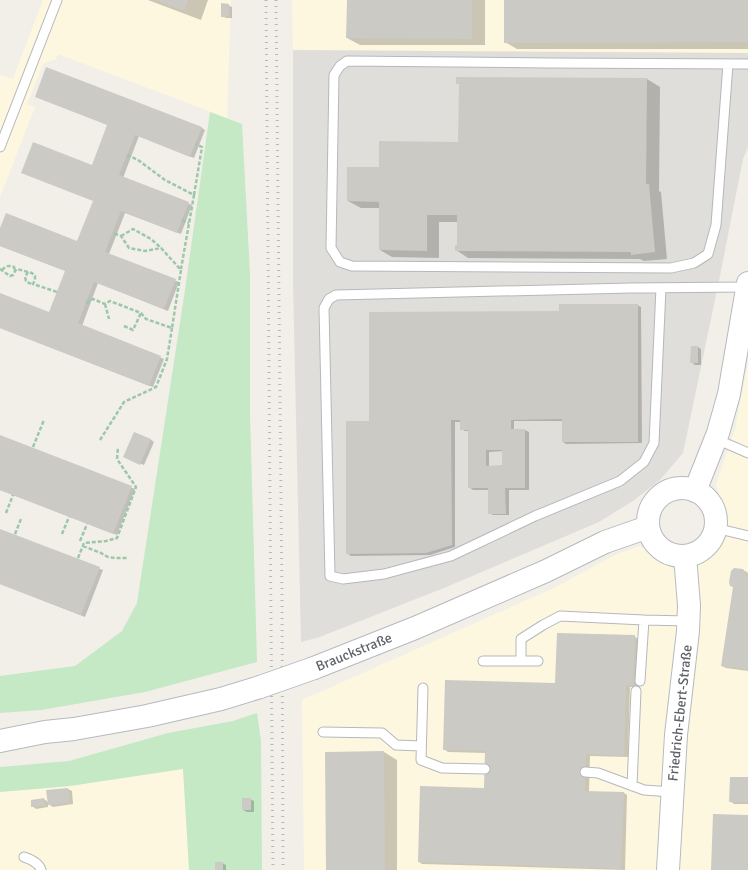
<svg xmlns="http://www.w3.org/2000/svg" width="748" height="870" font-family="Signika,sans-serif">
<rect width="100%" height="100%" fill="#f1efe8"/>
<path fill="#fef7e0" d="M 43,0 L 231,0 L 227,118 L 58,54 L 56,59 L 43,64 L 27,104 L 35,107 L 0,197 L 0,75 L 13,79 Z
M 292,0 L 748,0 L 748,53 L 293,50 Z
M 748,362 L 748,870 L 304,870 L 302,700 L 556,587 L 613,556 L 639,546 L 658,554 L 670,564 L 704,561 L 714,550 L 724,532 L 722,507 L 716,484 L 735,429 Z
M 183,768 L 190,870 L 0,870 L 0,792 L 70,786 Z"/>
<path fill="#e0deda" d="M 293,50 L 748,53 L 748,147 L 743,159 L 721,271 L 683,453 L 660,480 L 633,501 L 599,522 L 444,588 L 317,638 L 301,642 L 293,284 Z"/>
<path fill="#c5e8c5" d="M 210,112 L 242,124 L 250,274 L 250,414 L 257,662 L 145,692 L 41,710 L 0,713 L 0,676 L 75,666 L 122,631 L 137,603 L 185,290 Z
M 257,713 L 261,741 L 262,870 L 189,870 L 183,769 L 70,786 L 0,792 L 0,767 L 69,761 L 168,733 L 233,721 Z"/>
<path fill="#0003" fill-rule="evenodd" d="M 148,0 L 208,0 L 201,20 Z
M 348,0 L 485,0 L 485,45 L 360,45 L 347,38 Z
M 505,0 L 748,0 L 748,49 L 517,49 L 505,42 Z
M 228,5 L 232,7 L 232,18 L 226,18 L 222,16 Z
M 457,78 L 647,79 L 660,87 L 659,191 L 661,192 L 667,259 L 644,261 L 640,259 L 468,258 L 456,250 L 458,246 L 458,222 L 439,222 L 439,258 L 392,257 L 380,250 L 380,208 L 361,208 L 348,201 L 380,168 L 459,143 L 460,85 L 457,83 Z
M 108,125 L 202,128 L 205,130 L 194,158 L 139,136 L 123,178 L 192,205 L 181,234 L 125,213 L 109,254 L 179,282 L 168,311 L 98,283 L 82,326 L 164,359 L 153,387 L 0,328 L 0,294 L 50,313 L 66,271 L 0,246 L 0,230 L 78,243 L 94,201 L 92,166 Z
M 637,305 L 641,307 L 642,443 L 566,444 L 563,442 L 563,421 L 514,421 L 514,430 L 525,430 L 529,432 L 529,490 L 509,490 L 509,515 L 493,515 L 489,513 L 489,490 L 473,490 L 469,487 L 469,431 L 465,431 L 461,429 L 461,422 L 455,422 L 455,547 L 430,555 L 351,556 L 347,553 L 370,422 L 560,312 ZM 503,451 L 503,466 L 489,466 L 489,452 Z
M 698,347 L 701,349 L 701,365 L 695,365 L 691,362 Z
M 0,436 L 135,489 L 117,535 L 0,490 Z
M 150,439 L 154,442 L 144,465 L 127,458 Z
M 0,530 L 103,570 L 85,617 L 0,584 Z
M 743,570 L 747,572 L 748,574 L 748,671 L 726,668 L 722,666 Z
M 634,636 L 638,639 L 637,687 L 630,687 L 628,757 L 590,756 L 589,792 L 624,793 L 627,795 L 625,870 L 422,864 L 419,862 L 485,789 L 486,753 L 448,752 L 444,749 L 556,684 Z
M 384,752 L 397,760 L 397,870 L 327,870 L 326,753 Z
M 748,778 L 748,804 L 734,804 L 730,801 Z
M 68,789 L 72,791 L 73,804 L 53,807 L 48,804 L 48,807 L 36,809 L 32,806 L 44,799 L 48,802 Z
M 250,799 L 254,801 L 254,812 L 247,812 L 243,810 Z
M 222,863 L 226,865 L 226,870 L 216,870 Z"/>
<path fill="#cccac5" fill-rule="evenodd" d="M 155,0 L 188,0 L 184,11 Z
M 347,0 L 472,0 L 472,39 L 346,38 Z
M 504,0 L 748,0 L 748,42 L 504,43 Z
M 221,3 L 229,4 L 228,17 L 221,17 Z
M 46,67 L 202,127 L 190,157 L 135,135 L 119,175 L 189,202 L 177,233 L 121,211 L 105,252 L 176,279 L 164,309 L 94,282 L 78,323 L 161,356 L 149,386 L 0,328 L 0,293 L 49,312 L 65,271 L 0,246 L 0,228 L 6,213 L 77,241 L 93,201 L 21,173 L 33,142 L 92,165 L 107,125 L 35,97 Z
M 456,77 L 647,78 L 646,184 L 649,184 L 655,252 L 631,255 L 631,252 L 455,251 L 455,245 L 457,245 L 457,215 L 427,215 L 427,251 L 379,250 L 379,202 L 347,201 L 347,167 L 379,167 L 379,141 L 458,142 L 459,84 L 456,84 Z
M 559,304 L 638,304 L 638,442 L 562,442 L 562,419 L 511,420 L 511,429 L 525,429 L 525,488 L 505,488 L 506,514 L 488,514 L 488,488 L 468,488 L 468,430 L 460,430 L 460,420 L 451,420 L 452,545 L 426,553 L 346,554 L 346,421 L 369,421 L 369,312 L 559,311 ZM 486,450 L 502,450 L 502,465 L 486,466 Z
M 691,346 L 698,346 L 698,363 L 690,363 Z
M 134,432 L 151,439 L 140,465 L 123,457 Z
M 0,435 L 132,486 L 113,534 L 0,490 Z
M 0,529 L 100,567 L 81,615 L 0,584 Z
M 734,568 L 743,569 L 746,574 L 746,576 L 748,576 L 748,670 L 721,666 L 733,587 L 730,586 L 729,582 L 731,571 Z
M 557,633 L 635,635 L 633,686 L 626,685 L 624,756 L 586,754 L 585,791 L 624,792 L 621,869 L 418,862 L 420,786 L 484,788 L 485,751 L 443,750 L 445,680 L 555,683 Z
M 384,751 L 385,870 L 326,870 L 325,752 Z
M 730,777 L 748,777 L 748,802 L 729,802 Z
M 68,788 L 70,803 L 48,805 L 46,790 Z
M 44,798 L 45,806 L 31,807 L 31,800 Z
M 242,798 L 251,798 L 251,810 L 242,810 Z
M 713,814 L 748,815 L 748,870 L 711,870 Z
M 215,862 L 223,862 L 223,870 L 215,870 Z"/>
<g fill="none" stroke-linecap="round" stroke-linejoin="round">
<defs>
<path id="lane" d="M 728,64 L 716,225 L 708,254 L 694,263 L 671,268 L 352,266 L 340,262 L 331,248 L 334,75 L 340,66 L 347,61 C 481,63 614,63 748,64
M 0,147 L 57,0
M 661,288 L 654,443 L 644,462 L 620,481 L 535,516 L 451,556 L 384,574 L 343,579 L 330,576 L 324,308 L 329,299 L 336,295 L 631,288 L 747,287
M 716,439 L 748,453
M 715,528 L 748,536
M 483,661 L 521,661 L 521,639 L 543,625 L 560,616 L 644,620
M 521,661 L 538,661
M 640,681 L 644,620 L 688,621
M 423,688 L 421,760 L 442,768 L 485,769
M 323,732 L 382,733 L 396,745 L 421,746
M 585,772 L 598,773 L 644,790 L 672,792
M 632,786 L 636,691
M 24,857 C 30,859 39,863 41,870"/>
<path id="secondary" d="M648 522a34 34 0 1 1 68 0a34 34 0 1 1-68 0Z
M 695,491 L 718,433 L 729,394 L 748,283
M 314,668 L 415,628 L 546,571 L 605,542 L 648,527
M 0,741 L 45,732 L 74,729 L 147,716 L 221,699 L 260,687
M 668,870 L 676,735 L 688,631 L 689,605 L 685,556"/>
</defs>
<use href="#lane" stroke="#b5b8bc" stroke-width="11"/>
<use href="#secondary" stroke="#b6babf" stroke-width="24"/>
<path stroke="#9cc7a9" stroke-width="2.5" stroke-dasharray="4 2" stroke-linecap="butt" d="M 127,155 L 138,160 L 165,180 L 194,195 L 181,269
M 194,195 L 202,147 L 196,144
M 182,220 L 189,223
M 121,236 L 133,229 L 151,239 L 160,247
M 0,269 L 10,276 L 13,275 L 15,271 L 17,269 L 32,273 L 35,276 L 35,280 L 33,284 L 57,292
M 2,270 C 6,266 8,265 14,267 L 15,271
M 28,272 L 25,277 L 26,281 L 29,283 L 33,284
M 86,303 L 93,299 L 105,304 L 110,301 L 141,313 L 146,319 L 172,328 L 181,270 L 161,248 L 145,251 L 129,248 L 121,236 L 113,233
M 105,304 L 109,319
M 124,326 L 133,330 L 141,313
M 100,440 L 124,402 L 156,387 L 167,359 L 172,328
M 33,447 L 44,420
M 6,513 L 13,495
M 15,534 L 21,519
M 62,534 L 69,517
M 80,541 L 87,524
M 83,546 L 101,553 L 108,557 L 115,558 L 127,558
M 78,558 L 84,543 L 106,541 L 117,538 L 136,487 L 117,459 L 118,447"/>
<use href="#lane" stroke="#fff" stroke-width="9"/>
<use href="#secondary" stroke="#fff" stroke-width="22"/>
<path stroke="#b6b7b8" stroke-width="3" stroke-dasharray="1 5" stroke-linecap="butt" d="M 266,0 L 273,870
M 276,0 L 282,598 L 283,870"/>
<defs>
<path id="secondary-bridge" d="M 260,687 L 314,668"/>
</defs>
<use href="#secondary-bridge" stroke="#b6babf" stroke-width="24" stroke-linecap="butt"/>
<use href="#secondary-bridge" stroke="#fff" stroke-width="22"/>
</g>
<g text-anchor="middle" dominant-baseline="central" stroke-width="3" stroke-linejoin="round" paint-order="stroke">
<g font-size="14" fill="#5f6368" stroke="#fff">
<text transform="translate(354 652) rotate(-22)">Brauckstraße</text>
<text transform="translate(680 713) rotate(-84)">Friedrich-Ebert-Straße</text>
</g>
</g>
</svg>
